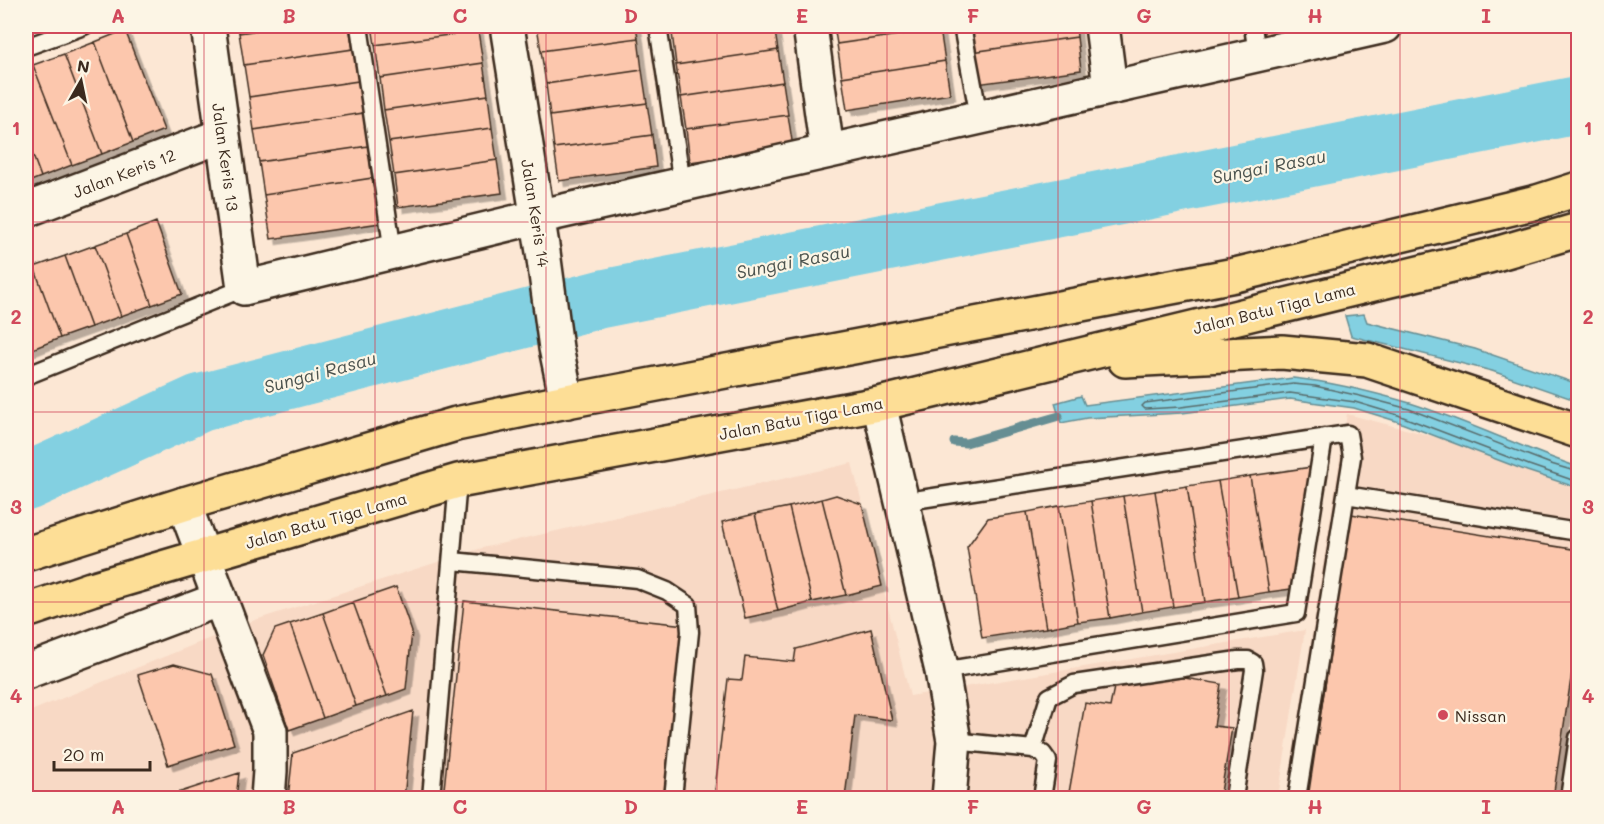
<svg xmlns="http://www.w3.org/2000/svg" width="1604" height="824" font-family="Mali,sans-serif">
<defs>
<filter id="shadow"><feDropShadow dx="5.5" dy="5.5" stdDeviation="0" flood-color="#0004"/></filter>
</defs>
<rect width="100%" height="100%" fill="#fce7d4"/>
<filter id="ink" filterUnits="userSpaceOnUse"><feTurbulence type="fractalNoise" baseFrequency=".0167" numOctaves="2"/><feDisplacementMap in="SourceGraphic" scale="12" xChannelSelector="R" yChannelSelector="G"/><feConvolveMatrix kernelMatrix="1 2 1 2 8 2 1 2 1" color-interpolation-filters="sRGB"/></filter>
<g filter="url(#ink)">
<path fill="#f8d9c5" d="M 1347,414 L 1578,474 L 1578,798 L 1286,798 Z
M 852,463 L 910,696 L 1305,630 L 1278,798 L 26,798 L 26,713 L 252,621 L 482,548 Z"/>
<path fill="#83d0e1" stroke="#668e93" stroke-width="1.5" d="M 1364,314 L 1367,322 L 1475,349 L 1578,384 L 1578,401 L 1492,371 L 1351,336 L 1345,316 Z
M 1293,378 C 1333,382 1372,392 1410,403 C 1467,421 1522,448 1578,467 L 1578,488 L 1527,471 L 1396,421 L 1354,408 L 1290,399 L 1182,413 L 1087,418 L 1061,423 L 1055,403 L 1081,396 L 1085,405 Z"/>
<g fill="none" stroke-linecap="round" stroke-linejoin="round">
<path stroke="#586c6c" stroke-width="1.5" d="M 1578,472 L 1551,464 L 1409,409 L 1360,396 L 1315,386 L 1293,384 L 1145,403 L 1142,406 L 1145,409 L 1181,407 L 1290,393 L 1355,402 L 1398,415 L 1529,465 L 1578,482"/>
<path stroke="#668e93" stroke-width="9" d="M 954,442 L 966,443 L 1059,416"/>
<path stroke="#83d0e1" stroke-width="58" d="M 26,482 L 200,403 L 601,299 L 1578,105"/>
</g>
<path fill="#fcc7ad" stroke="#3b2a1e" stroke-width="1.5" filter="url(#shadow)" d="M 238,26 L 288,26 L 239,33 Z
M 288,26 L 349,26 L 353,49 L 244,65 L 239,33 Z
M 372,26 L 477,26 L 478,31 L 375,45 Z
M 537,26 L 636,26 L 638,38 L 541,51 Z
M 670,26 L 721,26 L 672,33 Z
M 721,26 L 774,26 L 778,50 L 676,65 L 672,33 Z
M 834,26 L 940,26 L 940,29 L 837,44 Z
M 969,26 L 1076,26 L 1077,37 L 972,52 Z
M 1263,26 L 1374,26 L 1265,42 Z
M 940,29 L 945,61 L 842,77 L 837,44 Z
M 125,30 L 164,130 L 133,142 L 95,42 Z
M 478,31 L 483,63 L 380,78 L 375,45 Z
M 1077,37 L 1081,70 L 977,84 L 972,52 Z
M 638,38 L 642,70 L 546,84 L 541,51 Z
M 95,42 L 133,142 L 102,154 L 64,54 Z
M 353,49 L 358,81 L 249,97 L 244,65 Z
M 778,50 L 783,82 L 681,97 L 676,65 Z
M 64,54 L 102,154 L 72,165 L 33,65 Z
M 945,61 L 950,94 L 847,110 L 842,77 Z
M 483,63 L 488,95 L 384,110 L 380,78 Z
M 33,65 L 72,165 L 41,177 L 26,137 L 26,68 Z
M 642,70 L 647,103 L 550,116 L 546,84 Z
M 358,81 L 363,113 L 254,130 L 249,97 Z
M 783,82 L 788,115 L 686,129 L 681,97 Z
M 488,95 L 492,128 L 389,142 L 384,110 Z
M 647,103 L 652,135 L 554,148 L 550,116 Z
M 363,113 L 368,146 L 259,162 L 254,130 Z
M 788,115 L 793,147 L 690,162 L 686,129 Z
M 492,128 L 497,160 L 394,175 L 389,142 Z
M 652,135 L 656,167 L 559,181 L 554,148 Z
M 26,137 L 41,177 L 26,183 Z
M 368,146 L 372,178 L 264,195 L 259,162 Z
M 497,160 L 502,193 L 398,207 L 394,175 Z
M 372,178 L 380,223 L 271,239 L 264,195 Z
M 156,222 L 182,294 L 152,305 L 126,234 Z
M 126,234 L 152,305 L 121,316 L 95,245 Z
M 95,245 L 121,316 L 91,327 L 65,256 Z
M 65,256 L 91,327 L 60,338 L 34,267 Z
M 34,267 L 60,338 L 30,350 L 26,337 L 26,270 Z
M 1312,467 L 1291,589 L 1269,592 L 1250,476 Z
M 1250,476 L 1269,592 L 1238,597 L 1218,481 Z
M 1218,481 L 1238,597 L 1205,602 L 1187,486 Z
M 1187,486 L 1205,602 L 1173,607 L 1155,491 Z
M 1155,491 L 1173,607 L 1142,612 L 1123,496 Z
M 836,495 L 862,504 L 882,586 L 846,595 L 822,499 Z
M 1123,496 L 1142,612 L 1110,618 L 1091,501 Z
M 822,499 L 846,595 L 812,602 L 789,507 Z
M 1091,501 L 1110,618 L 1078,622 L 1059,506 Z
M 1059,506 L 1078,622 L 1046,628 L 1027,512 Z
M 789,507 L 812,602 L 778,611 L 755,514 Z
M 1027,512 L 1046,628 L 982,638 L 967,547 L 988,518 Z
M 755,514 L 778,611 L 745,618 L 722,522 Z
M 1351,514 L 1578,550 L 1578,632 L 1553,798 L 1308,798 Z
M 396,587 L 412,632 L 406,689 L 387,696 L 353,602 Z
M 464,601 L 685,625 L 666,798 L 443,798 Z
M 353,602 L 387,696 L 356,706 L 323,613 Z
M 323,613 L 356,706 L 323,718 L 290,624 Z
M 290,624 L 323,718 L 289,730 L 263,655 L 275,629 Z
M 871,629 L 892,720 L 855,715 L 845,798 L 714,798 L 728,679 L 742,680 L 745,657 L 794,662 L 796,649 Z
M 174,664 L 212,674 L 234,744 L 168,765 L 138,675 Z
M 1118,667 L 1221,684 L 1214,726 L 1232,728 L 1220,798 L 1068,798 L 1085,703 L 1110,707 Z
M 413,711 L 404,798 L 288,798 L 293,753 Z
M 239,773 L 236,798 L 162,798 Z"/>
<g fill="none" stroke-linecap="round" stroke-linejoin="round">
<defs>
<path id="service" d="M 359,26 L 393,252
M 658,26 L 682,184
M 962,26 L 979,117
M 1253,26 L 1257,55
M 26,47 L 84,26
M 26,376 L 244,288
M 1346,495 L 1578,532
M 901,502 L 1348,434 L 1352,457 L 1297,798
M 452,561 L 637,579 L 667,591 L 688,605 L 690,632 L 673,798
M 942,671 L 1296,613 L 1324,437
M 954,741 L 1033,749 L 1043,754 L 1048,761 L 1042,798
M 1033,749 L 1049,697 L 1074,684 L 1238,660 L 1248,660 L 1253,663 L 1254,670 L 1234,798
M 431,798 L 458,481
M 1569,798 L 1578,738"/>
<path id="minor" d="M 208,26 L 244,288 L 537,217 L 1385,26
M 507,26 L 543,252 L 556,348 L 567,401
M 810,26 L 827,151
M 1102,26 L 1110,87
M 26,210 L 223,135
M 879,404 L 942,671 L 954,741 L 949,798
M 184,504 L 270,731 L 270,771 L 268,798
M 26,672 L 220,599"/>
<path id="primary" d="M 1125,360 L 1282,352 L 1367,360 L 1578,431
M 26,554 L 184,504 L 456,424 L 567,401 L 1235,275 L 1537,202 L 1578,189
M 26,611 L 91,589 L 458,481 L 879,404 L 1489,256 L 1578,230"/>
</defs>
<use href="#service" stroke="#3b2a1e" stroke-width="21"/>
<use href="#minor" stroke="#3b2a1e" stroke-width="38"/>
<use href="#primary" stroke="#3b2a1e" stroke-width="38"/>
<use href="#service" stroke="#fcf5e5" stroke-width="16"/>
<use href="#minor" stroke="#fcf5e5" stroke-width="33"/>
<use href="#primary" stroke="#fdde96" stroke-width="33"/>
</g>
</g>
<path fill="none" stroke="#d1495b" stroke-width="1.5" stroke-opacity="0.55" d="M 204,26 L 204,798M 375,26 L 375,798M 546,26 L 546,798M 717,26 L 717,798M 887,26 L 887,798M 1058,26 L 1058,798M 1229,26 L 1229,798M 1400,26 L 1400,798M 26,222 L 1578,222M 26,412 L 1578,412M 26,602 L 1578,602"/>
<circle fill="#d1495b" stroke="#fcf5e5" stroke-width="2" cx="1443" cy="715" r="6"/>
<g text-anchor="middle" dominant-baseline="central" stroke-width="4.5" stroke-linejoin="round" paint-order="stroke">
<g font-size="16" fill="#3b2a1e" stroke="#fcf5e5">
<text transform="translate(226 157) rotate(82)">Jalan Keris 13</text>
<text transform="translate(124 173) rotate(-21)">Jalan Keris 12</text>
<text transform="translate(536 213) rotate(81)">Jalan Keris 14</text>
<text transform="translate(1274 308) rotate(-14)">Jalan Batu Tiga Lama</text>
<text transform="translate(801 418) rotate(-11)">Jalan Batu Tiga Lama</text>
<text transform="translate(326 520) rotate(-16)">Jalan Batu Tiga Lama</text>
</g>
<g font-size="16" fill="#3b2a1e" stroke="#fcf5e5" text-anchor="start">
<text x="1455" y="715">Nissan</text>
</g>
<g font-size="18" font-style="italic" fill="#4d544f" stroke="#fcf5e5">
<text transform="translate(1269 166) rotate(-11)">Sungai Rasau</text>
<text transform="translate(793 261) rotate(-11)">Sungai Rasau</text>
<text transform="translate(320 372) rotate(-15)">Sungai Rasau</text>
</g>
</g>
<rect width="1604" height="824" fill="none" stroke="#fcf5e5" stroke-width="66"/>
<g transform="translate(81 81) rotate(9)" stroke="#fcf5e5" stroke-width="4.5" paint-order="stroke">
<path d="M0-4.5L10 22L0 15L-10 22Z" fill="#3b2a1e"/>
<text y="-9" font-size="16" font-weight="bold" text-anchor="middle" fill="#3b2a1e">N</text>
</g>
<path d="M54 761v9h96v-9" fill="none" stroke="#3b2a1e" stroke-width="3"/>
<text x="63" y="761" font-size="18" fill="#3b2a1e" stroke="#fcf5e5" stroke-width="4.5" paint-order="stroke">20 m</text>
<rect x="33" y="33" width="1538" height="758" fill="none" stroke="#d1495b" stroke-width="2"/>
<g font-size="20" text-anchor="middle" font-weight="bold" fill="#d1495b">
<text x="118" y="23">A</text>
<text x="289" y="23">B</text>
<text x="460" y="23">C</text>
<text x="631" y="23">D</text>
<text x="802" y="23">E</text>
<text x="973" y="23">F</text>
<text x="1144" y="23">G</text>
<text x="1315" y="23">H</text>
<text x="1486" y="23">I</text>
<text x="16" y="135">1</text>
<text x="1588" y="135">1</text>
<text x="16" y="324">2</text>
<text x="1588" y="324">2</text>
<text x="16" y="514">3</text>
<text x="1588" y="514">3</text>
<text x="16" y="703">4</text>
<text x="1588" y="703">4</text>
<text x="118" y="814">A</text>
<text x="289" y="814">B</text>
<text x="460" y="814">C</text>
<text x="631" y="814">D</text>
<text x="802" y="814">E</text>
<text x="973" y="814">F</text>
<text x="1144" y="814">G</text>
<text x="1315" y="814">H</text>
<text x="1486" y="814">I</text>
</g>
</svg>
